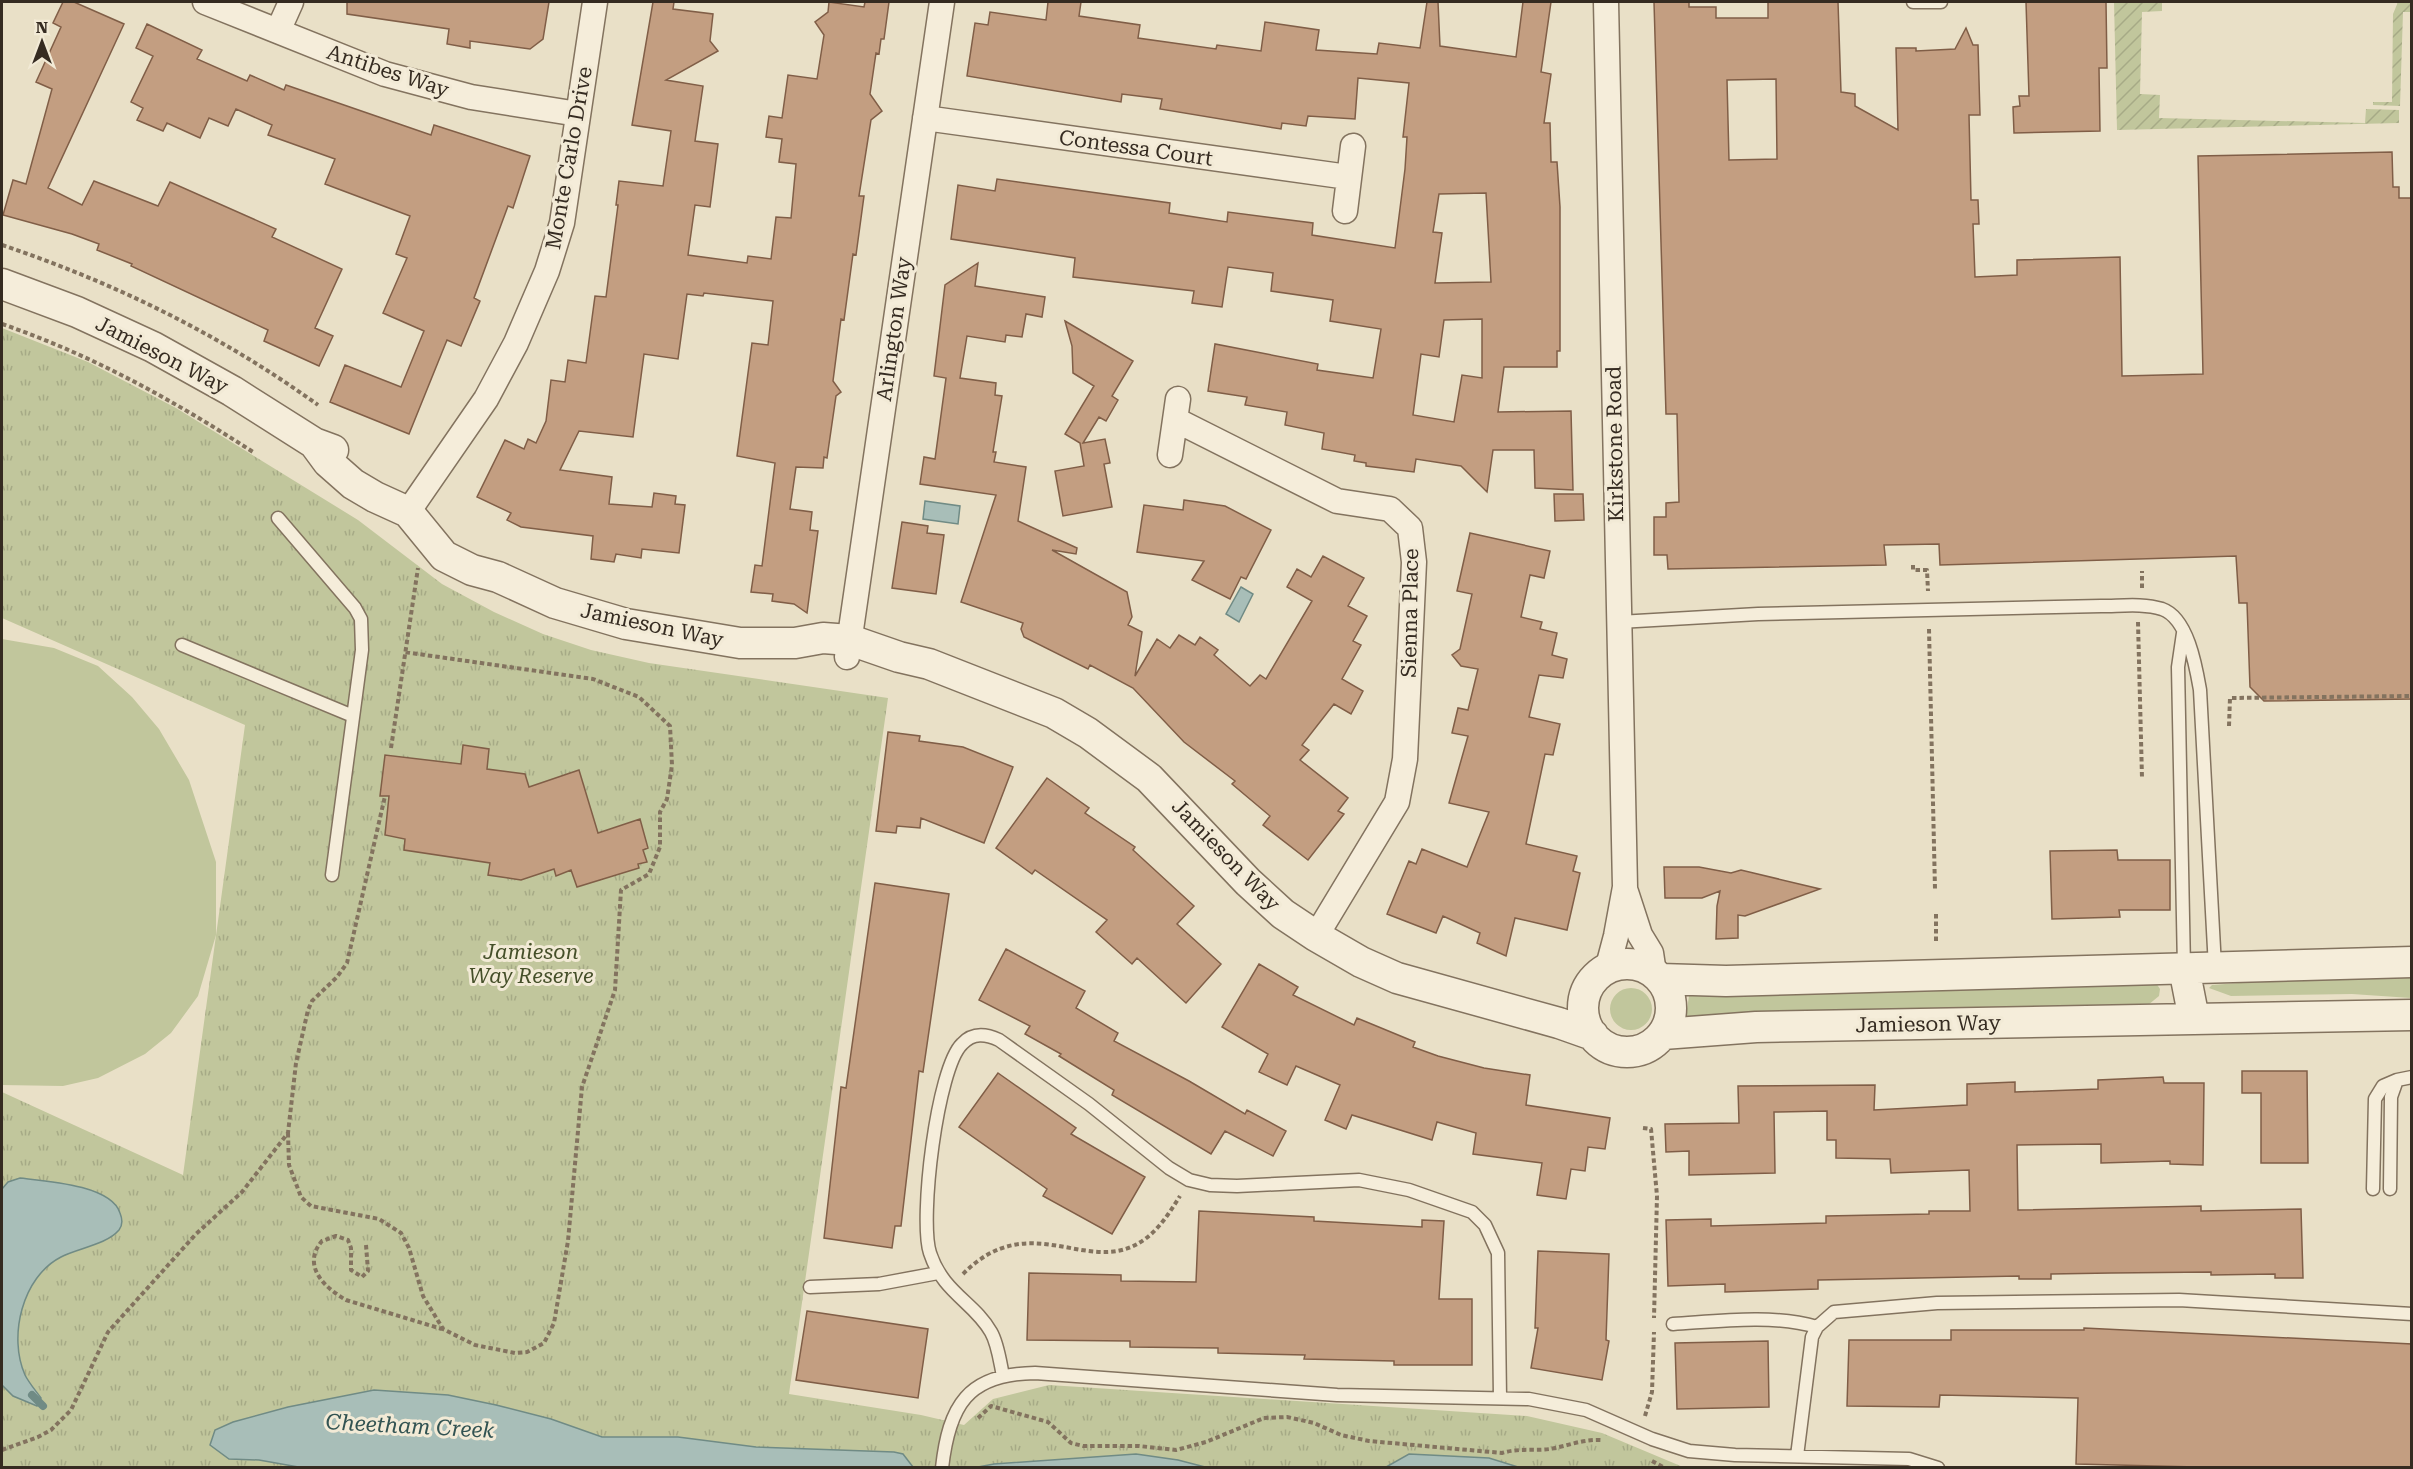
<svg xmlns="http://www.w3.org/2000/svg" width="2413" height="1469" font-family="'Roboto Serif',serif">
<defs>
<pattern id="park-tufts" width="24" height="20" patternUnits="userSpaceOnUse" patternTransform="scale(1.5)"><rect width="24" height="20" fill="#c1c69c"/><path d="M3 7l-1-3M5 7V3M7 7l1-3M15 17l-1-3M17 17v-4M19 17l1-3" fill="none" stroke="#a6aa86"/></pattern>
<pattern id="garden-furrows" width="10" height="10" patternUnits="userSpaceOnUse" patternTransform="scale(1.5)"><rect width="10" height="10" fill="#c1c69c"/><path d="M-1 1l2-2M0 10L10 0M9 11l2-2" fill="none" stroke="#a6aa86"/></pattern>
</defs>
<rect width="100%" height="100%" fill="#e9e0c7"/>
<path fill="#c1c69c" d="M 2,639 L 54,648 L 98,666 L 132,697 L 159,729 L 189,780 L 216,862 L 216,935 L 198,996 L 171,1033 L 145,1054 L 98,1078 L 63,1086 L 2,1085 Z
M 2411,977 L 2411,998 L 2352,994 L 2231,996 L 2209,988 L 2212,985 L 2279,980 Z
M 2156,983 L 2160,989 L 2159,996 L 2148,1005 L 1686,1019 L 1686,1016 L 1689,996 L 1691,994 Z
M1610 1009a21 21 0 1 1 42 0a21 21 0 1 1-42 0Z"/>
<path fill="url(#park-tufts)" d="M 2,328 L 88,362 L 176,408 L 358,520 L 442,584 L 494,612 L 543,634 L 591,650 L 649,663 L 888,698 L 789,1394 L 921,1415 L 964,1425 L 993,1399 L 1049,1385 L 1527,1416 L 1602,1433 L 1683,1467 L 2,1467 L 2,1092 L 183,1175 L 245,725 L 2,618 Z"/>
<path fill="url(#garden-furrows)" d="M 2114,2 L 2162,2 L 2162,11 L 2142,12 L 2140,94 L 2160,95 L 2159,118 L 2365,123 L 2366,109 L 2399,110 L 2399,123 L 2117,130 Z
M 2398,2 L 2411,2 L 2411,12 L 2403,12 L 2400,106 L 2373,105 L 2373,102 L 2392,102 L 2393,14 Z"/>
<path fill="#a8beb8" stroke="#708b85" stroke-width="1.5" d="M 925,501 L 960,506 L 958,524 L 923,519 Z
M 1241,587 L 1253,594 L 1239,622 L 1226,614 Z
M 20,1178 C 46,1181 111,1185 120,1213 C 122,1218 123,1225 119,1230 C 106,1245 78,1248 61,1257 C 22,1277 8,1337 25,1375 C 29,1383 36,1391 41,1398 L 37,1406 L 13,1396 L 2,1385 L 2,1189 L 8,1182 Z
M 374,1390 L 448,1395 L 496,1405 L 551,1419 L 602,1437 L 678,1437 L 756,1447 L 894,1452 L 903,1454 L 913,1467 L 304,1468 L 259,1460 L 229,1459 L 210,1445 L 215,1430 L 233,1422 L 288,1407 Z
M 1136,1454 L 1178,1460 L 1205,1467 L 978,1467 L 994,1464 Z
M 1409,1454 L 1489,1458 L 1518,1467 L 1386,1467 Z"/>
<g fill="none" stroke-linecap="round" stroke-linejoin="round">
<path stroke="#708b85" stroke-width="8" d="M 32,1395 L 43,1406"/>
</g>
<path fill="#c39e81" stroke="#805e47" stroke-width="1.5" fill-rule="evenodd" d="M 63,2 L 74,2 L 124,24 L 48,188 L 82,205 L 94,181 L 158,206 L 170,182 L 276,229 L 272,237 L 342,269 L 315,328 L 333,336 L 319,366 L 264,341 L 268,330 L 131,266 L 132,264 L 97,250 L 99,244 L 72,234 L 3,215 L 13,180 L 26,184 L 52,89 L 36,82 L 61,27 L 53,23 Z
M 347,2 L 549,2 L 543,39 L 530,49 L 470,41 L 470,48 L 447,44 L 449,29 L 347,14 Z
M 653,2 L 674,2 L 673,9 L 713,14 L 710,41 L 718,51 L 666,80 L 703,86 L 695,141 L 718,144 L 710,207 L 695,205 L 688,255 L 747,263 L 748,256 L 771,259 L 776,217 L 791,218 L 796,164 L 779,162 L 782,139 L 766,137 L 769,116 L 782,118 L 788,75 L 817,79 L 824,35 L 815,22 L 828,12 L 829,2 L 864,7 L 865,2 L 889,2 L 884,39 L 881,39 L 879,54 L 876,53 L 870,94 L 882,111 L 871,120 L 859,196 L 864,196 L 856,255 L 853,254 L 844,320 L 841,319 L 833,381 L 841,392 L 836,396 L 827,458 L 824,457 L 823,468 L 796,467 L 790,509 L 812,512 L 810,530 L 818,531 L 807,613 L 794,604 L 772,601 L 773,594 L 751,592 L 755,565 L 762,566 L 775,463 L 737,456 L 752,343 L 768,345 L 773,301 L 704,293 L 703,296 L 687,294 L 678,359 L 644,354 L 633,437 L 579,431 L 560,470 L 612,477 L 609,504 L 652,507 L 654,493 L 676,496 L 675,504 L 685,505 L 679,553 L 642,549 L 641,558 L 616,554 L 614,562 L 591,559 L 593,536 L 521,527 L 507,520 L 511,513 L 477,497 L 505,440 L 524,449 L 528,439 L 536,443 L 546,421 L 551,380 L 565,382 L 568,360 L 586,363 L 595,296 L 606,297 L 618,205 L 616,205 L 619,181 L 663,186 L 671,131 L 632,125 Z
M 1048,2 L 1081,2 L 1079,16 L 1140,25 L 1138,38 L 1216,49 L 1217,45 L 1261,51 L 1265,22 L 1319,30 L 1316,50 L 1377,54 L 1379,43 L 1420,48 L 1427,2 L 1438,2 L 1440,46 L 1516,57 L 1523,2 L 1551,2 L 1541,72 L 1551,74 L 1544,123 L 1550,123 L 1551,162 L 1557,162 L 1560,207 L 1560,351 L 1557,351 L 1557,367 L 1504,367 L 1498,412 L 1571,411 L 1573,490 L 1535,488 L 1534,450 L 1493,450 L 1487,492 L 1461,466 L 1416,459 L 1414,472 L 1366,466 L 1366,463 L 1354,461 L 1355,455 L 1322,449 L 1324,433 L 1285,425 L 1287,412 L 1245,405 L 1247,397 L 1208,391 L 1215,344 L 1318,364 L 1317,370 L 1373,378 L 1381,329 L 1330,321 L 1333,300 L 1271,291 L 1273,273 L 1228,267 L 1222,307 L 1192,303 L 1194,291 L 1073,277 L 1075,258 L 951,239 L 958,185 L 995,191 L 997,179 L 1170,203 L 1169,213 L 1227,222 L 1228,212 L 1313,223 L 1312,235 L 1395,248 L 1405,169 L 1407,137 L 1403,137 L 1409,83 L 1358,78 L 1355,119 L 1308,116 L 1306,126 L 1282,123 L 1281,129 L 1160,109 L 1162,99 L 1122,94 L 1121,102 L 967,76 L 975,23 L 988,25 L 990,12 L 1046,20 ZM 1486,193 L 1491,282 L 1435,283 L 1442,233 L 1433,232 L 1439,194 ZM 1482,319 L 1482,378 L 1462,375 L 1454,422 L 1413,415 L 1421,354 L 1439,357 L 1444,320 Z
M 1654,2 L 1689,2 L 1689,7 L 1716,7 L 1716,18 L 1768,18 L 1768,2 L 1838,2 L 1841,92 L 1855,94 L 1855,106 L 1898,130 L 1896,48 L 1916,48 L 1916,51 L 1955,49 L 1966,28 L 1973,45 L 1978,45 L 1980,115 L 1969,115 L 1971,200 L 1978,200 L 1979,224 L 1973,224 L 1975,277 L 2017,275 L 2017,260 L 2120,257 L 2122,376 L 2203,374 L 2198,156 L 2392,152 L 2393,187 L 2399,187 L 2399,198 L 2412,198 L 2412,699 L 2264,701 L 2250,687 L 2247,603 L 2239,603 L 2236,556 L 1940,565 L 1939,544 L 1884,545 L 1886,565 L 1668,569 L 1667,555 L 1654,555 L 1654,517 L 1666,517 L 1666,503 L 1679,502 L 1677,414 L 1666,414 ZM 1776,79 L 1777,159 L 1729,160 L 1727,80 Z
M 2026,2 L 2106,2 L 2107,68 L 2099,68 L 2100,131 L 2014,133 L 2013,107 L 2020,106 L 2019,96 L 2029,96 Z
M 147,24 L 202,50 L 197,59 L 247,81 L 250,75 L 284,90 L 286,85 L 431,135 L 434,125 L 530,156 L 513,208 L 508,206 L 474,298 L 480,301 L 461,346 L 447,340 L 409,434 L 330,402 L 345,365 L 401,387 L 424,331 L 383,313 L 407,258 L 396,254 L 410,216 L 325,184 L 335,159 L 268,135 L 272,125 L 236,109 L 228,126 L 209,118 L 200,138 L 167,123 L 163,131 L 137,120 L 143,108 L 131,102 L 153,56 L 136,48 Z
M 978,263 L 975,286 L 1045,297 L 1042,317 L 1026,314 L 1022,337 L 1006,335 L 1005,342 L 967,336 L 960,378 L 996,383 L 995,395 L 1002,396 L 993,452 L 996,452 L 994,462 L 1026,467 L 1018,521 L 1077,548 L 1076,554 L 1052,550 L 1127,592 L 1132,617 L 1128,625 L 1142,632 L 1135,676 L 1157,639 L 1170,648 L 1179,635 L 1195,645 L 1200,637 L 1218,650 L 1214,655 L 1250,686 L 1260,675 L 1266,679 L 1312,601 L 1287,587 L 1297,569 L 1311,577 L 1323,556 L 1364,578 L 1348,606 L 1367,616 L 1353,641 L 1361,645 L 1342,679 L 1363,691 L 1351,714 L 1334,704 L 1302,745 L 1309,750 L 1300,760 L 1348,798 L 1338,811 L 1344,814 L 1308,860 L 1263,825 L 1270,816 L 1232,784 L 1235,781 L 1184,742 L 1133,688 L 1090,665 L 1088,669 L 1024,637 L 1021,629 L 1023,623 L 961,602 L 996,495 L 920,484 L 924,457 L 935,459 L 946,378 L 934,376 L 945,285 Z
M 1065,321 L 1133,361 L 1112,396 L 1118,400 L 1106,421 L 1099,417 L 1083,443 L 1105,439 L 1110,463 L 1104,464 L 1112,507 L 1063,516 L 1055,471 L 1084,466 L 1080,443 L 1065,434 L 1094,386 L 1073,373 L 1072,346 Z
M 1554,494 L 1583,494 L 1584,520 L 1555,521 Z
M 1184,500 L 1225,506 L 1271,530 L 1246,579 L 1241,577 L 1230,599 L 1192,580 L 1204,561 L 1137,552 L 1144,505 L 1183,510 Z
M 902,522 L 928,526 L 927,533 L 944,535 L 936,594 L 892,588 Z
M 1470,533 L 1550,551 L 1544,578 L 1530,575 L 1521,617 L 1542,622 L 1540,629 L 1557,633 L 1552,655 L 1567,659 L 1563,678 L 1539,675 L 1529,717 L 1560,724 L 1553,755 L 1545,754 L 1526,844 L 1577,856 L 1573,871 L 1580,873 L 1567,930 L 1515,918 L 1506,956 L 1477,943 L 1480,933 L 1443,916 L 1436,933 L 1387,914 L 1409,861 L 1416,864 L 1422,849 L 1467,867 L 1489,812 L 1449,803 L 1468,736 L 1452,733 L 1458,708 L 1468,710 L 1478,669 L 1461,666 L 1452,655 L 1460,649 L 1472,594 L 1457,591 Z
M 888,732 L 920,736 L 919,741 L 963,747 L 1013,767 L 984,843 L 921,818 L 920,828 L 897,826 L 896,833 L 876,831 Z
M 463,745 L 489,749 L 487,769 L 525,774 L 529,787 L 579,770 L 598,833 L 640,819 L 648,848 L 643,850 L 647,862 L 638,864 L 639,868 L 577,887 L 571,870 L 556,876 L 554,869 L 521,880 L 488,875 L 490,863 L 404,850 L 405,839 L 385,835 L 389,796 L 380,796 L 385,755 L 461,764 Z
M 1047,778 L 1089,808 L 1085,813 L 1135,847 L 1133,850 L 1194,906 L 1177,924 L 1221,964 L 1186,1003 L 1137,958 L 1132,964 L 1096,932 L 1107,920 L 1035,870 L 1032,874 L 996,848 Z
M 2117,850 L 2118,860 L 2170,860 L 2170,910 L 2119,910 L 2120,917 L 2052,919 L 2050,851 Z
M 1664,867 L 1699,867 L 1731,873 L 1741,870 L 1820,889 L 1745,916 L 1738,915 L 1738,938 L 1716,939 L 1717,906 L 1720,891 L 1702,898 L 1665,898 Z
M 875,883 L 949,894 L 923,1072 L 919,1071 L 901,1226 L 895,1226 L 892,1248 L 824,1238 L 841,1087 L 846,1088 Z
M 1006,949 L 1085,991 L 1076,1008 L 1118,1033 L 1114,1041 L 1189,1081 L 1245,1114 L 1247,1110 L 1286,1131 L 1273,1156 L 1225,1131 L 1211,1154 L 1112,1095 L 1114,1090 L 1059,1056 L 1061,1054 L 1025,1034 L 1030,1026 L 979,1000 Z
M 1259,964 L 1298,987 L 1293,995 L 1354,1025 L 1357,1018 L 1415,1042 L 1413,1047 L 1438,1056 L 1484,1068 L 1530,1075 L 1526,1105 L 1610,1118 L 1605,1149 L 1588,1147 L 1585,1171 L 1571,1169 L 1566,1199 L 1537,1195 L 1542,1163 L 1473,1154 L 1476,1133 L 1437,1122 L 1432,1140 L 1352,1115 L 1346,1129 L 1325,1120 L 1340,1085 L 1296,1066 L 1287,1085 L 1259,1072 L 1268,1054 L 1222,1027 Z
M 2242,1071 L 2307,1071 L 2308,1163 L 2261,1163 L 2261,1093 L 2242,1093 Z
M 998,1073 L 1076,1128 L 1071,1134 L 1145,1177 L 1112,1234 L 1043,1196 L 1047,1189 L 959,1127 Z
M 2163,1077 L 2164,1083 L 2204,1083 L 2203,1165 L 2170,1164 L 2170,1161 L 2101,1163 L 2101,1144 L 2017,1145 L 2018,1210 L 2201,1206 L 2201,1211 L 2301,1209 L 2303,1278 L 2275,1278 L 2275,1274 L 2211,1275 L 2211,1272 L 2111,1273 L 2051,1274 L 2051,1279 L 2019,1279 L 2019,1276 L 1818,1280 L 1818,1289 L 1725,1292 L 1725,1284 L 1668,1286 L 1666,1220 L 1711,1219 L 1711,1226 L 1826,1223 L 1826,1216 L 1929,1214 L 1929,1211 L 1970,1211 L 1969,1170 L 1891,1173 L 1890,1159 L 1836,1158 L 1836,1140 L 1827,1140 L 1827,1111 L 1774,1112 L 1775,1173 L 1689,1175 L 1689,1151 L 1666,1152 L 1665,1124 L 1739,1123 L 1738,1086 L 1875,1085 L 1874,1110 L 1967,1105 L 1967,1084 L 2015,1082 L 2015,1092 L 2098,1089 L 2098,1080 Z
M 1199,1211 L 1314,1217 L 1314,1221 L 1422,1227 L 1422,1220 L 1444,1221 L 1439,1299 L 1472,1299 L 1472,1365 L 1394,1365 L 1394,1361 L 1304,1359 L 1305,1355 L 1218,1353 L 1218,1348 L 1130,1347 L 1130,1341 L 1027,1340 L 1029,1273 L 1121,1275 L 1121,1281 L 1196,1282 Z
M 1538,1251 L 1609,1254 L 1606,1340 L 1609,1341 L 1602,1380 L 1531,1368 L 1538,1328 L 1535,1328 Z
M 807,1311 L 928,1329 L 918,1398 L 796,1380 Z
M 2084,1328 L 2412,1344 L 2412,1467 L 2197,1467 L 2076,1464 L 2078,1398 L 1940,1395 L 1939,1407 L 1847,1406 L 1849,1340 L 1951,1340 L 1951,1330 L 2084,1330 Z
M 1768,1341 L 1769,1407 L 1677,1409 L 1675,1343 Z"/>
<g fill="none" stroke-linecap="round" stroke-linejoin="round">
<defs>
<path id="service" d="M 1913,2 L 1941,2
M 278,518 L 355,608 L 361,619 L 362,650 L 332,875
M 1619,622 L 1758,614 L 2101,606 C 2121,606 2143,603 2162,609 C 2188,618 2196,667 2200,690 L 2215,967
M 2183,633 L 2178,667 L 2184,968
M 182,645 L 353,716
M 2373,1189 L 2375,1099 L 2383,1086 L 2397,1080
M 2390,1189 L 2391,1097 L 2397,1080 L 2412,1077
M 810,1287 L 879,1284 L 938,1273
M 1673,1324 C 1720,1321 1771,1314 1817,1327
M 1003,1376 C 1000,1362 998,1344 991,1332 C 974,1302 943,1293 930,1253 C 919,1220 937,1068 962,1044 C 973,1032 986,1034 999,1040 L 1089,1104 L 1169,1168 L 1189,1180 L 1210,1185 L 1237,1186 L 1359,1180 L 1409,1190 L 1472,1212 L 1485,1225 L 1498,1253 L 1500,1397
M 1797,1456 L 1812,1337 L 1817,1327 L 1834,1312 L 1937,1303 L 2179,1300 L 2412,1314
M 942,1468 C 949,1406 967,1374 1035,1373 L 1337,1395 L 1529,1399 L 1586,1410 L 1652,1439 L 1689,1451 L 1735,1455 L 1909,1459 L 1938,1468"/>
<path id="minor" d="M 205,2 L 385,74 L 471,97 L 578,114
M 1606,2 L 1625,887 L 1616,936 L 1607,970
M 278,31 L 291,2
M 925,118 L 1348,177
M 1345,211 L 1353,146
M 1176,420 L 1337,501 L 1390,509 L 1410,528 L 1414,562 L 1405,759 L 1397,802 L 1316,936
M 1170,455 L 1178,399
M 408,512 L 486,399 L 516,343 L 547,271 L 562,223 L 595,2
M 847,657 L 942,2
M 1626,892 L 1640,935 L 1651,953 L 1654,973"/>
<path id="tertiary" d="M 2,284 L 77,312 L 153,347 L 232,391 L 314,443 L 333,450
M 314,443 L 328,462 L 353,484 L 375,497 L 408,512 L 444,556 L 472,570 L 498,577 L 555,603 L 626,624 L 740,643 L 795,643 L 823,638 L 850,640 L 899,657 L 929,664 L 1054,713 L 1088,733 L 1149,778 L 1248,882 L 1283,914 L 1316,936 L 1361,962 L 1397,978 L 1559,1023 L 1593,1035
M1583 1008a44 44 0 1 1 88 0a44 44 0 1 1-88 0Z
M 2184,968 L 2194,1019
M 1660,979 L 1726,981 L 2412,962
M 1663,1034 L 1756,1027 L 2412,1015"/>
</defs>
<use href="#service" stroke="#83735f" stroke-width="15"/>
<use href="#minor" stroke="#83735f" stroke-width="27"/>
<use href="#tertiary" stroke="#83735f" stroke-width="33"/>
<path stroke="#83735f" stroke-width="4" stroke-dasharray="4.5 3" stroke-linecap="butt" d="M 2,245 C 115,283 221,335 318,405
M 2,324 C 92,355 173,400 253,452
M 1913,565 L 1913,570 L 1927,570 L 1928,591
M 2142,588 L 2142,571
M 2138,622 L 2142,778
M 1929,629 L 1935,889
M 2229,726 L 2230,698 L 2412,696
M 391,748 L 418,568
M 1936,914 L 1936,943
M 1643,1128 L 1651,1129 L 1657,1196 L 1654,1318
M 288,1133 L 289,1165 L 301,1197 L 311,1206 L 379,1219 L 401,1233 L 409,1248 L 423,1296 L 443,1329 L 475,1345 L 515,1353 L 527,1352 L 544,1343 L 554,1323 L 568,1241 L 582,1087 L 615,990 L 621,890 L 649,874 L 660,847 L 660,812 L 667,799 L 672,765 L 670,726 L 639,697 L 593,679 L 404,652
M 366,1245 L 368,1271 L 362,1277 L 351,1270 L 351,1248 L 348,1240 L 336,1236 L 322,1241 C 301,1266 325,1288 346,1300 L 442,1329
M 963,1274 C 1031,1205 1090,1280 1145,1239 C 1160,1228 1170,1212 1180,1196
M 1645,1416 L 1652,1392 L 1654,1332
M 978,1418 L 991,1406 L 1048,1422 L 1071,1443 L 1083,1446 L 1139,1446 L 1176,1450 L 1206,1442 L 1264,1418 L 1287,1417 L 1314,1423 L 1341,1435 L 1369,1441 L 1502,1453 C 1518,1448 1534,1451 1550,1449 C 1567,1446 1583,1439 1601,1440
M 2,1450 L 38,1437 L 51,1430 L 71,1410 L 108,1332 L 196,1234 L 242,1192 L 288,1133 L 296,1063 L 308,1010 L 312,1001 L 337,977 L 347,963 L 385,796
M 1652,1461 L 1665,1468"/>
<use href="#service" stroke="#f5edda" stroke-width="12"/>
<use href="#minor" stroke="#f5edda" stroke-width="24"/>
<use href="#tertiary" stroke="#f5edda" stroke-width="30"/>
</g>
<g text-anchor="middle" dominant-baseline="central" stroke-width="6" stroke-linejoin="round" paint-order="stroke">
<g font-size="21" fill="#352b21" stroke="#f2ead6">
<text transform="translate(388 71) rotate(18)">Antibes Way</text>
<text transform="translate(1136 148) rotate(8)">Contessa Court</text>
<text transform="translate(569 158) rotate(-80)">Monte Carlo Drive</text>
<text transform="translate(894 329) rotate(-82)">Arlington Way</text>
<text transform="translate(162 355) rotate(27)">Jamieson Way</text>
<text transform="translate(1615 444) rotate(-91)">Kirkstone Road</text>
<text transform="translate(1410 613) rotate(-89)">Sienna Place</text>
<text transform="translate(652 625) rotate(12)">Jamieson Way</text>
<text transform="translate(1226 855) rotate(46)">Jamieson Way</text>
<text transform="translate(1928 1024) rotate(-1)">Jamieson Way</text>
</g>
<g font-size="21" font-style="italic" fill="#454f29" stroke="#f2ead6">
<text x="531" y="952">Jamieson<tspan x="531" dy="24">Way Reserve</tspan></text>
</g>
<g font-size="22" font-style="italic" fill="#325352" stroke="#f2ead6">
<text transform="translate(410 1426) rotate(3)">Cheetham Creek</text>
</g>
</g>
<rect width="2413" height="1469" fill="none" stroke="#352b21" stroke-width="6"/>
<g transform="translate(42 42)" stroke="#f2ead6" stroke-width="4.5" paint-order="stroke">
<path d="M0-4.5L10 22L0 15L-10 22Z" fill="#352b21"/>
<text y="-9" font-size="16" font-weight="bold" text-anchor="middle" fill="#352b21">N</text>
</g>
</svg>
